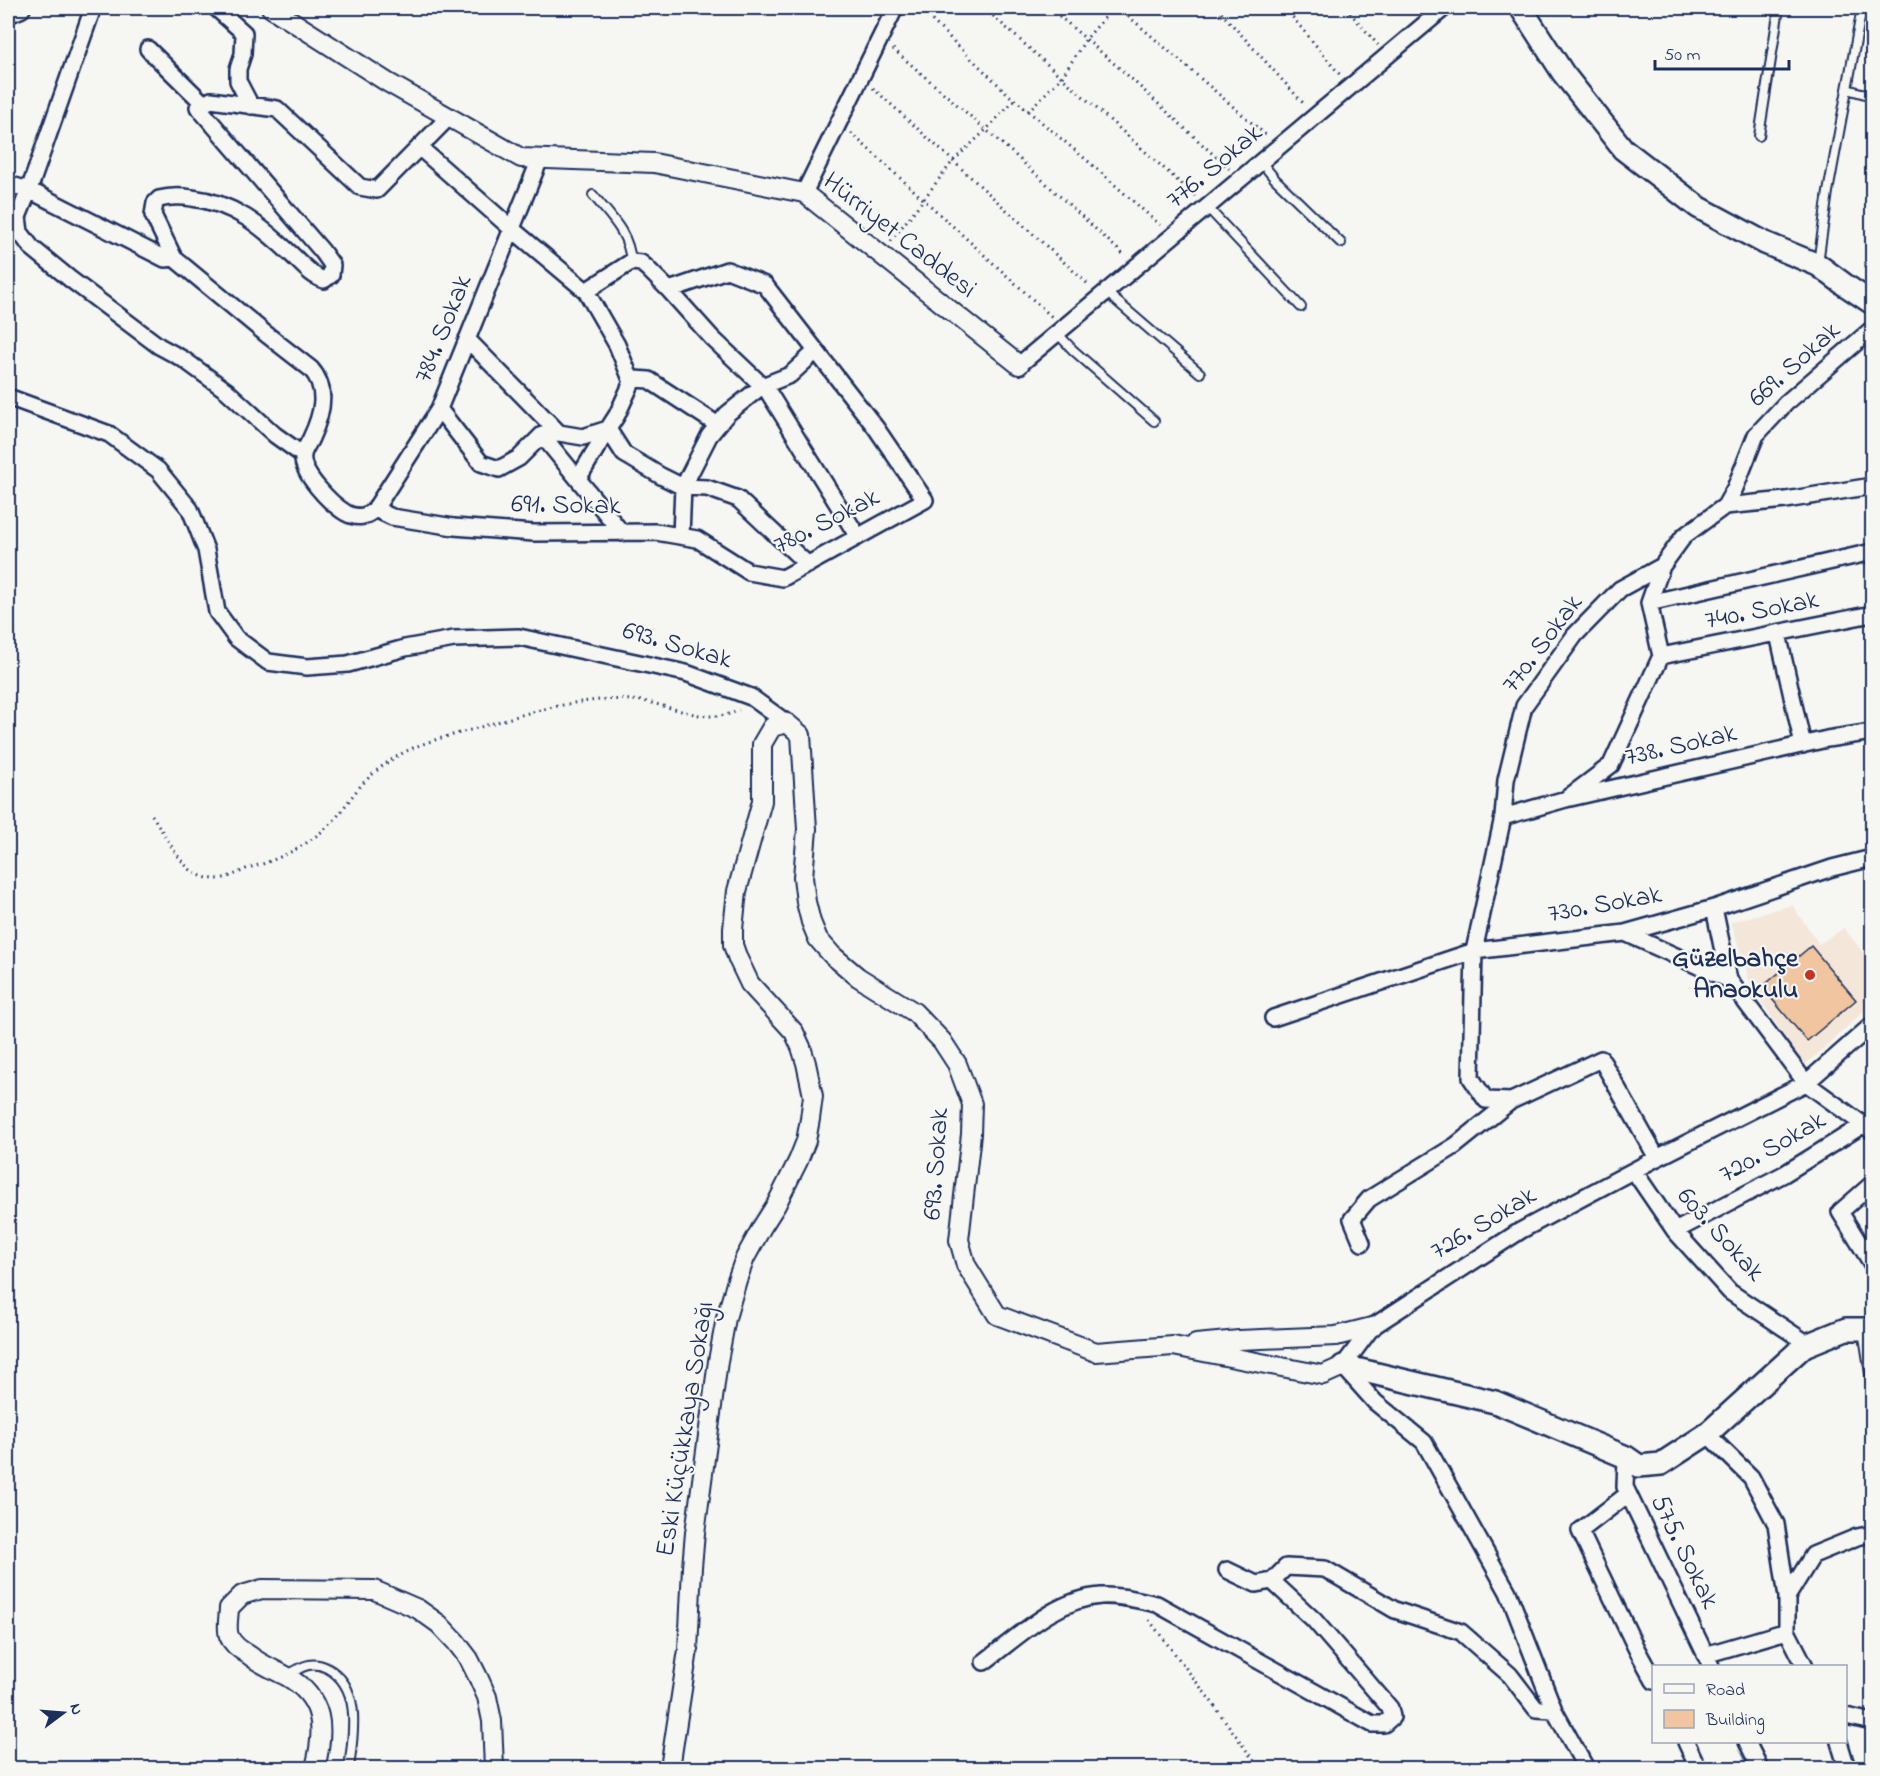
<svg xmlns="http://www.w3.org/2000/svg" width="1880" height="1776" font-family="'Indie Flower',sans-serif">
<rect width="100%" height="100%" fill="#f6f6f2"/>
<filter id="ink" filterUnits="userSpaceOnUse"><feTurbulence type="fractalNoise" baseFrequency=".0167" numOctaves="2"/><feDisplacementMap in="SourceGraphic" scale="12" xChannelSelector="R" yChannelSelector="G"/><feConvolveMatrix kernelMatrix="1 2 1 2 8 2 1 2 1" color-interpolation-filters="sRGB"/></filter>
<g filter="url(#ink)">
<path fill="#f4e7d9" d="M 1792,905 L 1819,944 L 1844,928 L 1872,964 L 1872,1004 L 1804,1066 L 1751,986 L 1731,922 Z"/>
<path fill="#f1c5a0" stroke="#1b2f5e" stroke-width="1.5" d="M 1811,946 L 1856,1000 L 1807,1041 L 1762,987 Z"/>
<g fill="none" stroke-linecap="round" stroke-linejoin="round">
<defs>
<path id="service" d="M 1847,89 L 1872,96
M 1759,136 L 1779,8
M 1261,162 L 1275,179 L 1341,243
M 593,195 C 611,217 629,233 631,262
M 1207,207 L 1301,307
M 1818,263 L 1828,192 L 1862,8
M 1106,292 L 1200,373
M 1057,333 L 1073,350 L 1154,421
M 1863,1330 L 1872,1386
M 288,1675 C 301,1667 312,1660 327,1668 C 363,1687 353,1736 349,1768"/>
<path id="minor" d="M 93,8 L 29,190 L 18,217 L 20,232 L 31,247 L 70,279 L 159,346 L 183,359 L 227,391 L 275,435 L 303,455
M 216,8 L 244,33 L 243,54 L 238,69 L 238,81 L 251,106
M 8,15 L 22,9 L 20,8
M 148,49 L 204,104
M 449,117 L 377,190 L 360,187 L 277,109 L 211,100 L 198,107 L 322,251 L 332,265 L 331,275 L 324,280 C 311,276 301,263 291,254 C 261,226 234,203 192,198 C 180,196 170,196 159,199 L 155,203 L 153,215 L 174,258 L 266,334 L 311,369 C 329,389 322,415 311,438 C 309,443 304,449 303,455 C 300,473 331,504 346,513 C 357,519 367,517 375,509 L 439,409 L 540,159
M 419,147 L 512,229 L 586,291 L 617,345 L 632,382 L 617,415 L 608,429 L 624,454 L 661,476 L 683,487 L 707,488 L 738,499 L 808,565
M 8,184 L 29,190 L 165,259 L 174,258
M 804,193 L 895,8
M 586,291 L 631,262 L 641,263 L 647,268 L 669,290 L 712,338 L 767,390 L 858,537
M 467,339 L 559,433
M 1019,365 L 1444,8
M 632,382 L 634,379 L 649,380 L 718,425
M 8,397 L 109,434 L 158,470 L 190,509 L 206,550 L 217,612 L 236,638 L 268,662 L 307,667 L 348,664 L 405,648 L 454,639 L 519,637 L 686,673 L 751,697 L 787,723
M 439,409 L 481,463 L 499,469 L 519,458 L 542,435 L 559,433 L 583,437 L 608,429
M 542,435 L 622,533
M 578,479 L 608,429
M 1725,506 L 1786,500 L 1872,486
M 375,509 L 392,517 L 454,527 L 534,533 L 656,532 L 697,539 L 749,572 L 783,578 L 925,500 L 876,428 L 765,285 L 727,270 L 669,290
M 681,536 L 683,487 L 709,436 L 727,414 L 762,386 L 790,375 L 816,351
M 1649,603 L 1872,552
M 1778,634 L 1803,745
M 1661,656 L 1872,614
M 1566,799 L 1611,765 L 1661,656 L 1649,603 L 1662,566 L 1684,536 L 1725,506 L 1735,488 L 1756,435 L 1786,403 L 1872,329
M 1503,817 L 1566,799 L 1827,739 L 1872,732
M 1714,908 L 1729,980
M 1625,933 L 1729,980 L 1806,1083 L 1872,1131
M 1273,1018 L 1474,951 L 1625,933 L 1714,908 L 1832,868 L 1872,858
M 1657,1158 L 1601,1059 L 1511,1101 L 1486,1100 L 1471,1078 L 1474,951 L 1503,817 L 1506,780 L 1524,706 L 1575,635 L 1620,589 L 1662,566
M 1634,1171 L 1675,1231 L 1730,1292 L 1808,1344
M 1872,1184 L 1840,1212 L 1872,1264
M 1675,1231 L 1784,1174 L 1863,1125
M 1362,1243 L 1352,1219 L 1369,1199 L 1455,1146 L 1511,1101
M 1707,1434 L 1751,1477 L 1776,1524 L 1787,1597
M 1626,1457 L 1625,1487 L 1711,1666
M 1628,1494 L 1580,1531 L 1636,1648 L 1654,1681
M 1227,1570 L 1256,1584 L 1272,1581
M 1705,1655 L 1787,1631
M 984,1662 C 1019,1636 1056,1599 1101,1596 C 1120,1595 1138,1600 1157,1604 L 1372,1724 L 1384,1724 L 1392,1717 L 1390,1708 L 1314,1620 L 1272,1581 L 1286,1567 L 1325,1569 L 1395,1610 L 1461,1632 L 1510,1675 L 1536,1709 L 1554,1710
M 1805,1666 L 1787,1631 L 1787,1597 L 1813,1555 L 1857,1537 L 1872,1534
M 1846,1716 L 1872,1722
M 1686,1742 L 1698,1768
M 1747,1742 L 1760,1768
M 1839,1742 L 1847,1768
M 1586,1768 L 1554,1710 L 1508,1592 L 1424,1442 L 1375,1402 L 1343,1366 L 1372,1327 L 1520,1231 L 1657,1158 L 1806,1083 L 1872,1025"/>
<path id="tertiary" d="M 271,8 L 387,82 L 521,158 L 654,163 L 804,193 L 1019,365
M 1196,1344 L 1239,1340 L 1336,1336 L 1372,1327
M 315,1768 C 325,1729 325,1698 286,1676 C 273,1669 260,1664 249,1655 C 242,1651 232,1644 229,1636 C 226,1628 229,1615 229,1608 L 242,1595 L 262,1589 L 374,1590 L 418,1609 L 439,1624 L 456,1642 L 469,1659 L 479,1679 L 487,1697 L 492,1721 L 494,1768
M 670,1768 L 688,1650 L 692,1567 L 695,1533 L 718,1361 L 726,1318 L 737,1280 L 745,1258 L 762,1227 L 776,1205 L 798,1161 L 806,1141 L 810,1119 L 813,1096 L 806,1063 L 801,1047 L 794,1032 L 750,984 L 738,959 L 733,945 L 733,929 L 737,891 L 762,801 L 762,744 L 772,727 L 787,723 L 801,735 L 807,829 L 803,877 L 806,902 L 811,922 L 818,939 L 832,955 L 858,977 L 914,1012 L 942,1041 L 957,1064 L 972,1104 L 971,1134 L 959,1240 L 966,1265 L 997,1315 L 1096,1352 L 1173,1346 L 1323,1375 L 1343,1366"/>
<path id="secondary" d="M 1521,8 L 1563,73 L 1623,149 L 1698,207 L 1765,243 L 1818,265 L 1845,285 L 1872,303
M 1343,1366 L 1495,1402 L 1626,1457 L 1639,1466 L 1661,1464 L 1707,1434 L 1804,1346 L 1846,1329 L 1872,1329"/>
</defs>
<use href="#service" stroke="#1b2f5e" stroke-width="12"/>
<use href="#minor" stroke="#1b2f5e" stroke-width="20"/>
<use href="#tertiary" stroke="#1b2f5e" stroke-width="22"/>
<use href="#secondary" stroke="#1b2f5e" stroke-width="26"/>
<path stroke="#1b2f5e" stroke-width="3" stroke-dasharray="1.5 4.5" stroke-linecap="butt" d="M 919,8 L 1009,95 L 1089,162 L 1160,225
M 984,8 L 1195,196
M 1050,8 L 1125,73 L 1229,169
M 1119,8 L 1267,136
M 1217,8 L 1304,104
M 1285,8 L 1341,76
M 1346,8 L 1378,45
M 1403,8 L 1409,16
M 893,49 L 1015,155 L 1125,256
M 873,88 L 1090,286
M 1028,111 L 1062,77 L 1086,39 L 1113,8
M 851,133 L 1052,317
M 891,241 L 953,161 L 986,130 L 1014,100
M 152,815 C 162,830 180,865 195,873 C 214,884 228,878 246,869 C 253,866 261,865 268,862 C 289,854 309,843 326,828 C 339,817 347,802 358,789 C 374,770 397,754 420,745 C 439,738 458,734 477,728 C 530,712 586,694 642,701 C 673,706 709,726 739,710
M 1149,1620 L 1211,1701 L 1259,1768"/>
<use href="#service" stroke="#f6f6f2" stroke-width="8"/>
<use href="#minor" stroke="#f6f6f2" stroke-width="15"/>
<use href="#tertiary" stroke="#f6f6f2" stroke-width="18"/>
<use href="#secondary" stroke="#f6f6f2" stroke-width="21"/>
</g>
</g>
<circle fill="#c8321e" stroke="#f6f6f2" stroke-width="2" cx="1810" cy="975" r="6"/>
<g text-anchor="middle" dominant-baseline="central" stroke-width="4.5" stroke-linejoin="round" paint-order="stroke">
<g font-size="27" fill="#1b2f5e" stroke="#f6f6f2">
<text transform="translate(1215 167) rotate(-40)">776. Sokak</text>
<text transform="translate(899 236) rotate(38)">Hürriyet Caddesi</text>
<text transform="translate(444 329) rotate(-68)">784. Sokak</text>
<text transform="translate(1795 365) rotate(-42)">669. Sokak</text>
<text transform="translate(566 506) rotate(1)">691. Sokak</text>
<text transform="translate(827 522) rotate(-27)">780. Sokak</text>
<text transform="translate(1762 611) rotate(-11)">740. Sokak</text>
<text transform="translate(1543 644) rotate(-53)">770. Sokak</text>
<text transform="translate(677 646) rotate(16)">693. Sokak</text>
<text transform="translate(1681 746) rotate(-13)">738. Sokak</text>
<text transform="translate(1605 905) rotate(-10)">730. Sokak</text>
<text transform="translate(1773 1148) rotate(-30)">720. Sokak</text>
<text transform="translate(937 1164) rotate(-86)">693. Sokak</text>
<text transform="translate(1484 1224) rotate(-31)">726. Sokak</text>
<text transform="translate(1720 1235) rotate(48)">603. Sokak</text>
<text transform="translate(686 1429) rotate(-81)">Eski Küçükkaya Sokağı</text>
<text transform="translate(1684 1552) rotate(64)">575. Sokak</text>
</g>
<g font-size="27" font-weight="bold" fill="#1b2f5e" stroke="#f6f6f2" text-anchor="end">
<text x="1798" y="959">Güzelbahçe<tspan x="1798" dy="31">Anaokulu</tspan></text>
</g>
</g>
<rect width="1880" height="1776" fill="none" stroke="#f6f6f2" stroke-width="30"/>
<rect x="15" y="15" width="1850" height="1746" fill="none" stroke="#1b2f5e" stroke-width="2" filter="url(#ink)"/>
<rect x="1652" y="1665" width="195" height="78" fill="#f6f6f2" stroke="#9ea6b7" stroke-width="1.5"/>
<rect x="1664" y="1684" width="30" height="9" fill="#f6f6f2" stroke="#9ea6b7" stroke-width="1.5"/>
<text x="1706" y="1695" font-size="18" fill="#1b2f5e">Road</text>
<rect x="1664" y="1710" width="30" height="18" fill="#f1c5a0" stroke="#9ea6b7" stroke-width="1.5"/>
<text x="1706" y="1725" font-size="18" fill="#1b2f5e">Building</text>
<g transform="translate(63 1713) rotate(74)" stroke="#f6f6f2" stroke-width="4.5" paint-order="stroke">
<path d="M0-4.5L10 22L0 15L-10 22Z" fill="#1b2f5e"/>
<text y="-9" font-size="16" font-weight="bold" text-anchor="middle" fill="#1b2f5e">N</text>
</g>
<path d="M1655 60v9h134v-9" fill="none" stroke="#1b2f5e" stroke-width="3"/>
<text x="1664" y="60" font-size="18" fill="#1b2f5e" stroke="#f6f6f2" stroke-width="4.5" paint-order="stroke">50 m</text>
</svg>
